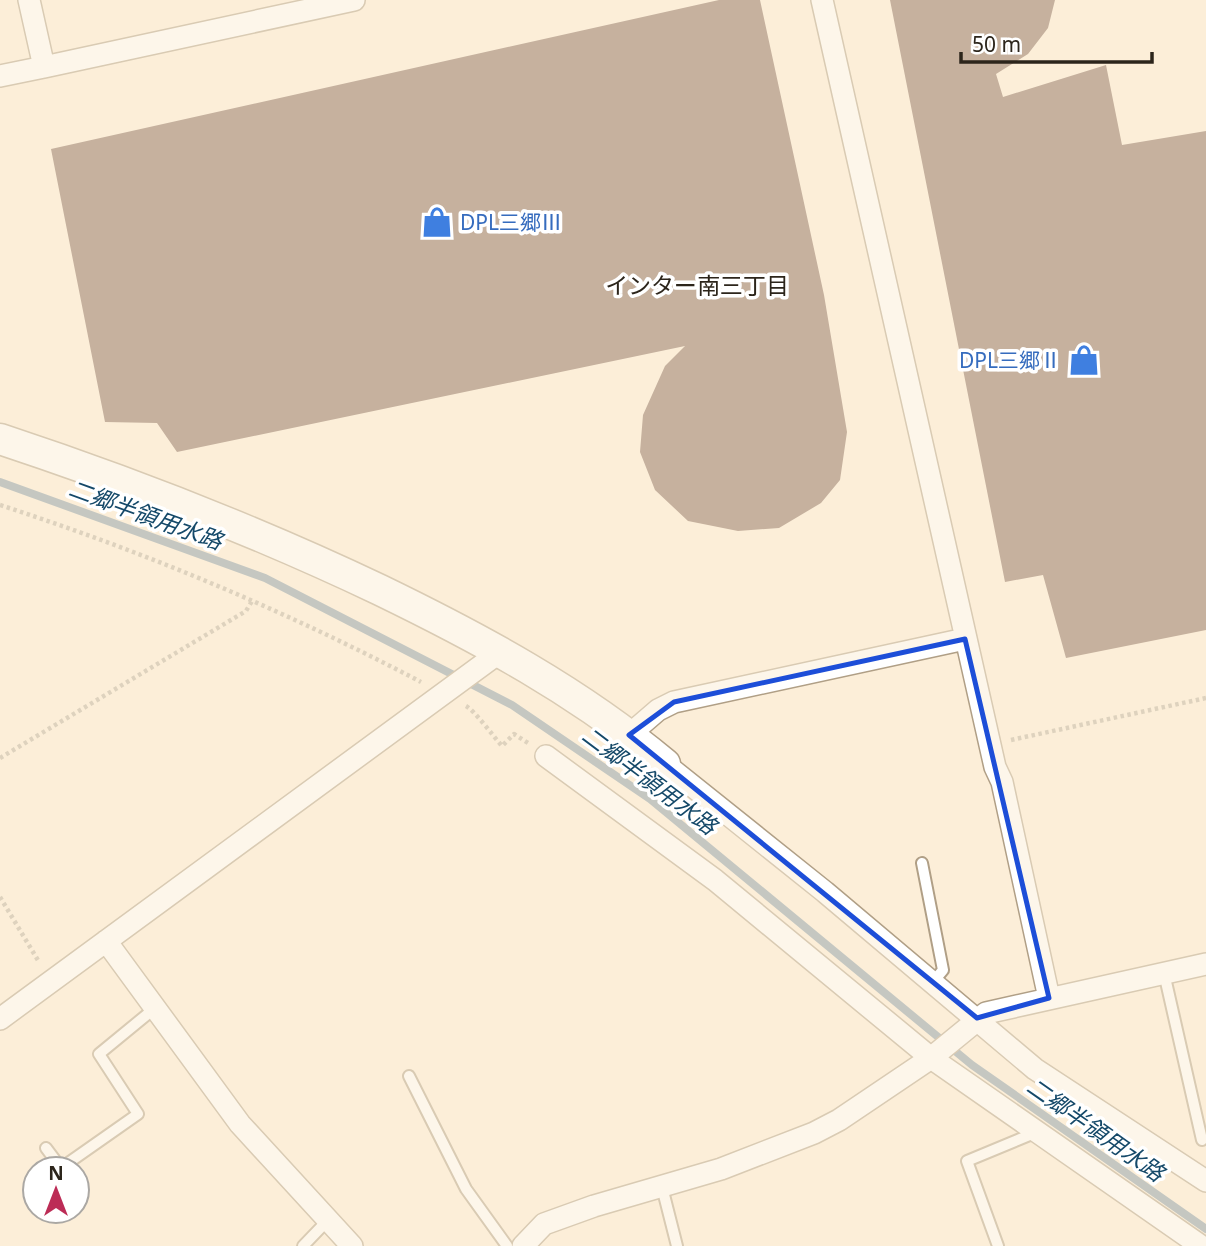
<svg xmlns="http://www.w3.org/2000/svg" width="1206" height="1246" font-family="'Noto Sans','Noto Sans JP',sans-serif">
<rect width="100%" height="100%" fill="#fceed8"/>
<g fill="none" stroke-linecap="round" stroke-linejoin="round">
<path stroke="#8498a5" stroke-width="8" d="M 0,482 L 265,578 L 512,705 L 650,799 L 972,1065 L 1206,1229"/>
</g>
<path fill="#856657" d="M 719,0 L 760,0 L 824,295 L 847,432 L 840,480 L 821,503 L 779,528 L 738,531 L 688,521 L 655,490 L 640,452 L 643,415 L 665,366 L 685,346 L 177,452 L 157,423 L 105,422 L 51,149 Z
M 890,0 L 1055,0 L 1048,28 L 1028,54 L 996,74 L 1003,97 L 1106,65 L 1122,145 L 1206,131 L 1206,630 L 1066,658 L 1043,575 L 1005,582 Z"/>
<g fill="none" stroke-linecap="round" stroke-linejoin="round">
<defs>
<path id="lane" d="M 922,863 L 943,970 L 933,982
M 1164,973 L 1202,1140
M 409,1076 L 466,1189 L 507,1246
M 46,1148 L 61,1168 L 138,1114 L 99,1054 L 155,1008
M 662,1187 L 677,1246
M 303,1246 L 328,1220
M 998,1246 L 967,1161 L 1037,1132"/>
<path id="street" d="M 822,0 L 995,767 L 1002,782 L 1049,998
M 44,67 L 354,0
M 0,76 L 44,67 L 29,0
M 629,735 L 658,710 L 674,702 L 965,639
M 546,756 L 715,880 L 931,1058 L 1201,1246
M 665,764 L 825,892 L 1035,1069 L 1206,1181
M 106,941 L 240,1124 L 352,1246
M 0,1019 L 500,652
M 523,1246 L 544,1224 L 594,1206 L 721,1169 L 814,1133 L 839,1120 L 931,1058 L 986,1013 L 1206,964"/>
<path id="secondary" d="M 0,439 C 130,482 256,531 380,590 C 481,639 579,692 665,764"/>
</defs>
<use href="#lane" stroke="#b09f86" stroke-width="14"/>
<use href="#street" stroke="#b09f86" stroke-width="24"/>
<use href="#secondary" stroke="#b09f86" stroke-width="33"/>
<path stroke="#bbb09d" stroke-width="4.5" stroke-dasharray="3.5 3.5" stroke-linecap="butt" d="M 0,505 C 145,552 286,611 421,682
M 466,706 C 475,711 493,736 502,746 L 514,734 L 528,743
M 1011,740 L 1206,698
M 0,758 L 246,611 L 252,601
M 0,897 L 39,962"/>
<use href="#lane" stroke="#fff" stroke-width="10"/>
<use href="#street" stroke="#fff" stroke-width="21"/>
<use href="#secondary" stroke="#fff" stroke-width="30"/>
</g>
<path d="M0 0H1206V1246H0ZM 965,639 L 1049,998 L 977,1018 L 629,735 L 674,702 Z" fill="#fceed8" fill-opacity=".55" fill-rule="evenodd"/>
<path fill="none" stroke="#1d4ed8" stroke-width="5" stroke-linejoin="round" d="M 965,639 L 1049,998 L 977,1018 L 629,735 L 674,702 Z"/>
<defs>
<symbol id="shop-bare" viewBox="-9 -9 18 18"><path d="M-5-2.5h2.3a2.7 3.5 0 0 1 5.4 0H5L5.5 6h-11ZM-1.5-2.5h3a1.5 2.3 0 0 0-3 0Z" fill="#3f7fe0" stroke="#fff" stroke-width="2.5" paint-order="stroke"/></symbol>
</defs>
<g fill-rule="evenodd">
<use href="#shop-bare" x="415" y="200" width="44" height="44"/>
<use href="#shop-bare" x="1062" y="338" width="44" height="44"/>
</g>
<g text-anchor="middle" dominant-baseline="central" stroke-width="7" stroke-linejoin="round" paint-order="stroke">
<g font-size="21" fill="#366cbe" stroke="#fff" text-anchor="start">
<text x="460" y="222">DPL三郷Ⅲ</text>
<text x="1061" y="360" text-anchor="end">DPL三郷Ⅱ</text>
</g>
<g font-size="23" fill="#2c251b" stroke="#fff">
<text x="697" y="285">インター南三丁目</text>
</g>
<g font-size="23" font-style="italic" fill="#154969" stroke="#fff">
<text transform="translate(146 514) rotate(20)">二郷半領用水路</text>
<text transform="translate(650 780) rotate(37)">二郷半領用水路</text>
<text transform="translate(1096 1129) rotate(35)">二郷半領用水路</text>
</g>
</g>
<g transform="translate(56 1190)"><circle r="33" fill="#ffffff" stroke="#aba8a4" stroke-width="2"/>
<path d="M0-5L12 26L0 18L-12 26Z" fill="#bc2c56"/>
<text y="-10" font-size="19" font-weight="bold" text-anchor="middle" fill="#2c251b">N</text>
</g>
<path d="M961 52v10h191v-10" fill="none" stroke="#2c251b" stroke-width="3.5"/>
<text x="972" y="52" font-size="21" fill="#2c251b" stroke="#ffffff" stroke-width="5" paint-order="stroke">50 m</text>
</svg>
